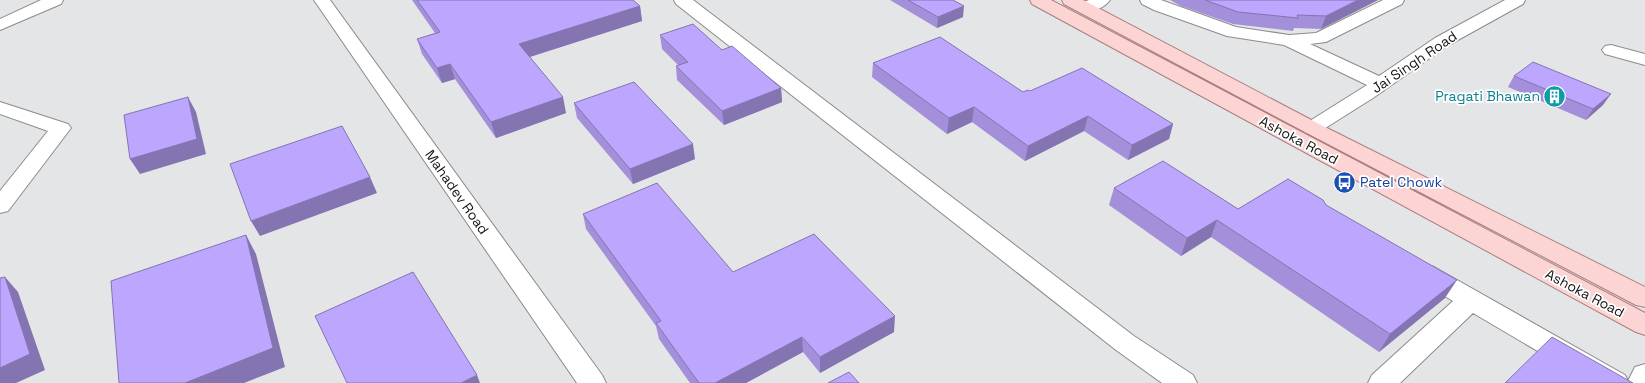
<svg xmlns="http://www.w3.org/2000/svg" width="1645" height="383" font-family="'Space Grotesk',sans-serif">
<rect width="100%" height="100%" fill="#e4e5e7"/>
<g fill="none" stroke-linecap="round" stroke-linejoin="round">
<defs>
<path id="minor" d="M 41,0 L 63,0 L 61,4 L 0,30 L 0,19 Z
M 314,0 L 330,0 L 602,375 L 606,383 L 577,383 Z
M 674,0 L 693,0 L 1134,336 L 1193,375 L 1197,383 L 1162,383 L 1116,350 L 676,4 Z
M 1089,0 L 1110,0 C 1105,8 1089,14 1079,12 L 1077,8 L 1079,4 Z
M 1140,0 L 1161,0 L 1236,27 L 1289,35 L 1316,33 L 1383,0 L 1404,0 L 1402,4 L 1326,42 L 1310,44 L 1379,76 L 1435,38 L 1505,0 L 1525,0 L 1523,4 L 1447,46 L 1373,98 L 1319,132 L 1312,134 L 1305,132 L 1302,128 L 1305,124 L 1367,85 L 1284,45 L 1227,36 L 1154,10 L 1142,4 Z
M 1611,45 L 1645,54 L 1645,65 L 1605,54 L 1602,50 L 1605,46 Z
M 0,102 L 68,124 L 71,128 L 8,211 L 0,213 L 0,191 L 48,131 L 0,114 Z
M 1425,264 L 1434,267 L 1625,375 L 1628,381 L 1635,367 L 1645,364 L 1645,383 L 1592,383 L 1473,313 L 1400,383 L 1368,383 L 1372,375 L 1453,301 L 1416,279 L 1413,273 L 1416,267 Z"/>
<path id="major" d="M 1030,0 L 1051,0 L 1645,313 L 1645,335 L 1636,332 L 1032,4 Z
M 1062,0 L 1083,0 L 1319,124 L 1645,287 L 1645,307 L 1636,305 L 1305,132 L 1064,4 Z"/>
</defs>
<use href="#minor" stroke="#8a8b8c" stroke-width="2"/>
<use href="#major" stroke="#aa7e7e" stroke-width="2"/>
<use href="#minor" fill="#fff" fill-rule="evenodd"/>
<use href="#major" fill="#fdd4d4" fill-rule="evenodd"/>
</g>
<path fill="#a38fda" d="M 412,0 L 633,0 L 640,6 L 642,21 L 530,57 L 566,113 L 496,138 L 455,79 L 442,83 L 422,54 L 417,39 L 435,33 Z
M 890,0 L 953,0 L 963,17 L 937,28 Z
M 1170,0 L 1378,0 L 1321,29 L 1294,28 L 1293,31 L 1233,24 L 1181,6 Z
M 660,35 L 722,50 L 781,88 L 782,102 L 724,125 L 677,80 L 676,66 L 678,65 L 662,49 Z
M 873,63 L 1023,92 L 1030,91 L 1173,124 L 1169,139 L 1128,160 L 1084,131 L 1025,161 L 972,122 L 947,134 L 872,77 Z
M 1514,76 L 1603,105 L 1586,120 L 1508,87 Z
M 574,103 L 695,159 L 633,184 L 577,118 Z
M 1114,188 L 1238,209 L 1326,205 L 1445,298 L 1379,352 L 1211,237 L 1181,256 L 1109,205 Z
M 583,214 L 733,272 L 894,332 L 820,373 L 803,352 L 746,383 L 690,383 L 659,339 L 656,326 L 586,229 Z"/>
<path fill="#8474b1" d="M 1358,0 L 1378,0 L 1321,29 L 1326,16 Z
M 640,6 L 642,21 L 523,59 L 519,44 Z
M 964,6 L 963,17 L 937,28 L 938,17 Z
M 450,64 L 455,79 L 442,83 L 437,68 Z
M 781,88 L 782,102 L 724,125 L 722,111 Z
M 1611,94 L 1603,105 L 1586,120 L 1593,109 Z
M 188,97 L 196,112 L 206,154 L 140,174 L 130,159 Z
M 563,97 L 566,113 L 496,138 L 491,122 Z
M 974,107 L 972,122 L 947,134 L 949,118 Z
M 1088,116 L 1084,131 L 1025,161 L 1028,146 Z
M 1173,124 L 1169,139 L 1128,160 L 1132,145 Z
M 693,144 L 695,159 L 633,184 L 630,169 Z
M 370,177 L 377,193 L 260,236 L 251,221 Z
M 1217,220 L 1211,237 L 1181,256 L 1187,238 Z
M 246,235 L 256,254 L 285,367 L 244,383 L 185,383 Z
M 5,277 L 18,292 L 45,370 L 16,383 L 0,383 L 0,368 Z
M 1457,280 L 1445,298 L 1379,352 L 1390,334 Z
M 895,316 L 894,332 L 820,373 L 820,357 Z
M 802,337 L 803,352 L 746,383 L 715,383 Z
M 477,375 L 480,383 L 461,383 Z"/>
<path fill="#bda6fd" stroke="#8474b1" d="M 417,0 L 633,0 L 640,6 L 519,44 L 563,97 L 491,122 L 450,64 L 437,68 L 417,39 L 440,32 Z
M 908,0 L 953,0 L 964,6 L 938,17 Z
M 1205,0 L 1358,0 L 1326,16 L 1297,15 L 1298,18 L 1238,12 Z
M 693,24 L 722,50 L 732,46 L 781,88 L 722,111 L 676,66 L 688,62 L 660,35 Z
M 940,37 L 1023,92 L 1028,90 L 1030,91 L 1082,68 L 1173,124 L 1132,145 L 1088,116 L 1028,146 L 974,107 L 949,118 L 873,63 Z
M 1533,62 L 1611,94 L 1593,109 L 1514,76 Z
M 634,82 L 693,144 L 630,169 L 574,103 Z
M 188,97 L 197,139 L 130,159 L 124,115 Z
M 342,126 L 370,177 L 251,221 L 230,164 Z
M 1163,161 L 1238,209 L 1288,179 L 1323,200 L 1326,205 L 1457,280 L 1390,334 L 1217,220 L 1187,238 L 1114,188 Z
M 657,183 L 733,272 L 814,234 L 895,316 L 820,357 L 802,337 L 715,383 L 699,383 L 656,323 L 661,321 L 583,214 Z
M 246,235 L 273,348 L 185,383 L 119,383 L 111,281 Z
M 413,272 L 477,375 L 461,383 L 347,383 L 315,316 Z
M 5,277 L 30,354 L 0,368 L 0,278 Z
M 1552,337 L 1633,383 L 1505,383 Z
M 849,372 L 859,383 L 828,383 Z"/>
<defs>
<symbol id="building-disc" viewBox="-11 -11 22 22"><circle r="9.5" fill="#0f9aa8" stroke="#fff"/><path d="M-4-6H4V6H1V3H-1V6H-4ZM-2.5-4.3h1.7v1.8h-1.7ZM.8-4.3h1.7v1.8H.8ZM-2.5-1h1.7V.8h-1.7ZM.8-1h1.7V.8H.8Z" fill="#fff"/></symbol>
<symbol id="bus-disc" viewBox="-11 -11 22 22"><circle r="9.5" fill="#1a4fb4" stroke="#fff"/><path d="M-5-6H5V4H4V6H2V4H-2V6H-4V4H-5ZM-3.5-4V0h7V-4ZM-3.5 1.2v1.5H-2V1.2ZM2 1.2v1.5H3.5V1.2Z" fill="#fff"/></symbol>
</defs>
<g fill-rule="evenodd">
<use href="#building-disc" x="1542" y="84" width="25" height="25"/>
<use href="#bus-disc" x="1332" y="170" width="25" height="25"/>
</g>
<g text-anchor="middle" dominant-baseline="central" stroke-width="3.5" stroke-linejoin="round" paint-order="stroke">
<g font-size="14" fill="#141415" stroke="#fff">
<text transform="translate(1414 62) rotate(-34)">Jai Singh Road</text>
<text transform="translate(1299 140) rotate(28)">Ashoka Road</text>
<text transform="translate(457 192) rotate(55)">Mahadev Road</text>
<text transform="translate(1585 293) rotate(28)">Ashoka Road</text>
</g>
<g font-size="14" fill="#0d838f" stroke="#fff" text-anchor="end">
<text x="1540" y="96">Pragati Bhawan</text>
</g>
<g font-size="14" fill="#164399" stroke="#fff" text-anchor="start">
<text x="1360" y="182">Patel Chowk</text>
</g>
</g>
</svg>
